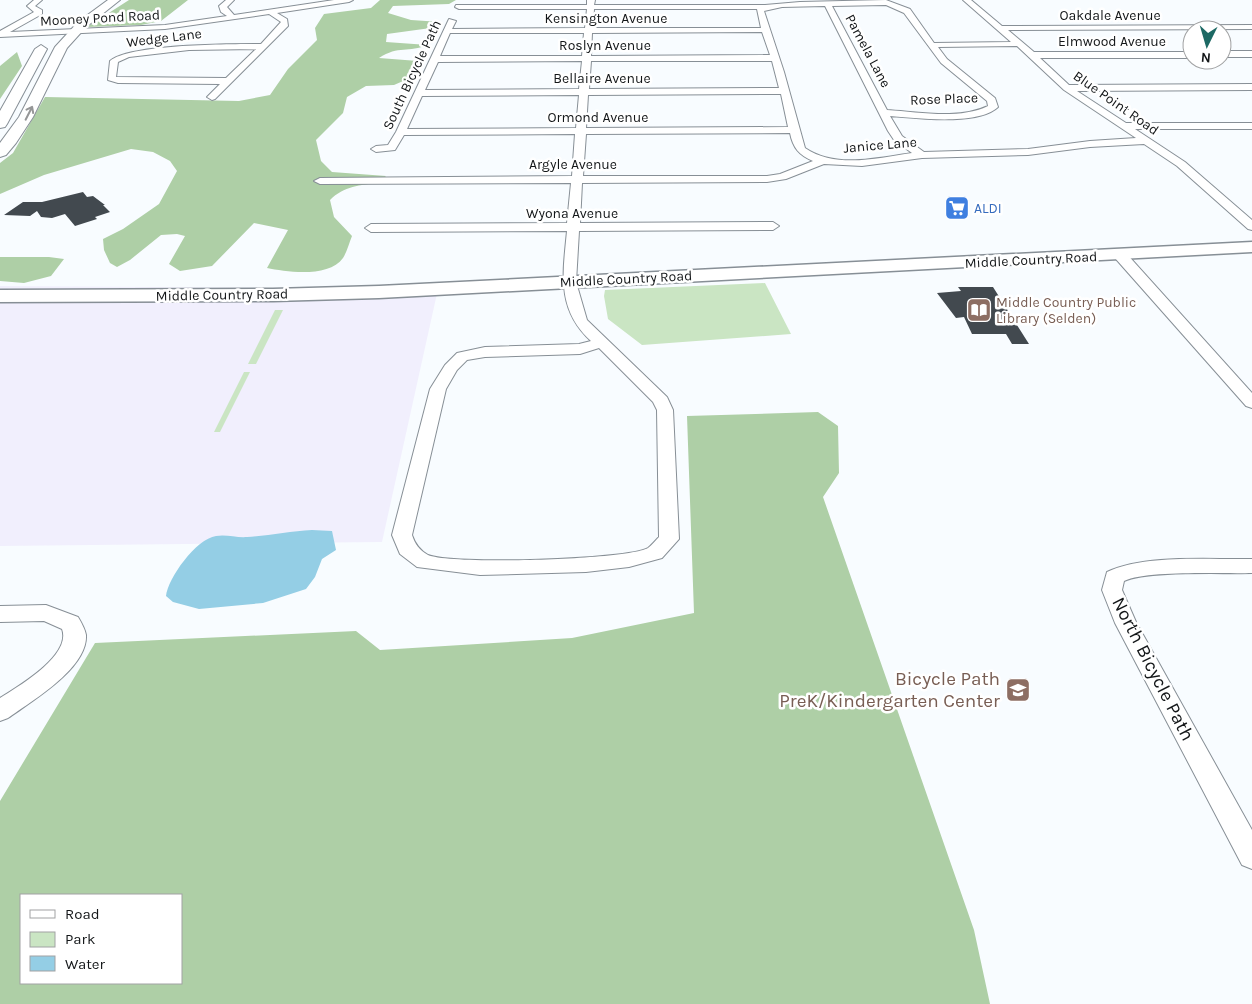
<svg xmlns="http://www.w3.org/2000/svg" width="1252" height="1004" font-family="Karla,sans-serif">
<rect width="100%" height="100%" fill="#f8fcff"/>
<path fill="#f1effd" d="M 0,286 L 438,289 L 382,542 L 0,546 Z"/>
<path fill="#cae5c3" d="M 765,283 L 791,334 L 642,345 L 608,319 L 604,296 L 605,290 Z
M 275,310 L 283,310 L 256,364 L 248,364 Z
M 244,372 L 250,372 L 220,432 L 214,432 Z"/>
<path fill="#aecfa6" fill-rule="evenodd" d="M 129,0 L 188,0 L 161,21 L 141,25 L 87,27 Z
M 380,0 L 456,0 L 449,4 L 393,6 L 388,13 L 411,20 L 441,22 L 438,27 L 387,34 L 386,42 L 428,45 C 408,53 399,45 379,58 L 418,61 L 410,78 L 394,85 L 366,86 L 347,97 L 343,113 L 316,140 L 321,161 L 332,172 L 386,176 L 379,183 C 360,185 344,186 330,200 L 334,217 L 352,236 C 349,243 347,252 343,258 C 329,278 287,272 267,268 L 288,230 L 254,223 L 212,266 L 180,271 L 169,264 L 185,236 L 177,234 L 161,235 L 130,260 L 117,267 L 110,263 L 104,250 L 103,239 L 123,229 L 159,204 L 177,171 L 170,161 L 153,152 L 131,149 L 44,175 L 0,194 L 0,163 L 13,153 L 45,97 L 239,101 L 270,95 L 288,69 L 317,40 L 315,28 L 324,14 L 371,8 Z
M 17,52 L 22,66 L 0,99 L 0,66 Z
M 0,257 L 49,257 L 64,259 L 51,276 L 24,283 L 0,281 Z
M 818,412 L 838,426 L 839,473 L 823,497 L 974,930 L 990,1004 L 0,1004 L 0,801 L 95,643 L 356,631 L 380,650 L 572,638 L 694,613 L 687,416 ZM 21,895 L 181,895 L 181,983 L 21,983 Z"/>
<path fill="#94cee5" d="M 312,530 L 332,531 L 336,550 L 322,559 L 315,577 L 306,589 L 263,603 L 199,609 L 173,602 L 166,596 C 168,578 196,539 216,536 C 226,534 237,538 247,537 C 268,536 290,531 312,530 Z"/>
<path fill="#42494f" d="M 83,192 L 87,197 L 93,196 L 105,205 L 103,205 L 110,212 L 95,217 L 97,219 L 75,226 L 65,214 L 52,218 L 41,217 L 37,211 L 30,216 L 4,215 L 23,202 L 42,202 Z
M 958,287 L 993,287 L 1029,344 L 1012,344 L 1006,334 L 972,334 L 964,317 L 956,318 L 937,293 L 961,291 Z"/>
<g fill="none" stroke-linecap="round" stroke-linejoin="round">
<defs>
<path id="minor" d="M 34,0 L 42,0 L 35,6 L 42,10 L 42,14 L 10,32 L 165,25 L 227,16 L 221,12 L 219,6 L 226,0 L 234,0 L 227,7 L 234,15 L 334,0 L 353,0 L 349,2 L 277,13 L 287,19 L 288,26 L 215,99 L 212,100 L 207,97 L 220,84 L 118,83 L 108,80 L 110,61 C 129,44 231,44 261,44 L 281,22 L 269,14 L 165,29 L 0,37 L 0,31 L 34,12 L 27,6 ZM 256,49 L 226,78 L 116,77 L 118,62 L 129,57 L 189,50 Z
M 587,0 L 595,0 L 594,5 L 765,5 L 800,2 L 886,0 L 910,9 L 934,43 L 1011,42 L 963,0 L 971,0 L 1002,26 L 1252,25 L 1252,29 L 1008,30 L 1034,52 L 1192,52 L 1192,58 L 1040,58 L 1069,85 L 1252,84 L 1252,90 L 1077,91 L 1126,123 L 1252,123 L 1252,129 L 1135,129 L 1185,162 L 1252,220 L 1252,230 L 1248,229 L 1177,166 L 1144,144 L 1090,147 L 1028,155 L 922,158 L 862,166 L 824,164 L 786,179 L 767,182 L 582,183 L 580,223 L 773,222 L 779,226 L 773,230 L 579,231 L 576,282 L 587,320 L 667,397 L 673,410 L 679,539 L 662,558 L 629,567 L 586,572 L 480,575 L 417,567 L 400,554 L 392,535 L 430,389 L 445,365 L 457,353 L 485,347 L 579,344 L 591,341 C 556,309 563,273 567,231 L 371,232 L 365,228 L 371,224 L 567,223 L 571,183 L 320,184 L 314,181 L 320,178 L 572,176 L 575,134 L 404,135 L 395,150 L 376,152 L 371,149 L 376,146 L 388,145 L 396,132 L 449,19 L 456,21 L 452,29 L 585,28 L 587,9 L 459,9 L 455,7 L 456,5 L 587,5 ZM 886,5 L 904,13 L 941,63 L 987,101 L 988,106 C 959,120 919,112 887,110 L 832,6 ZM 825,6 L 888,131 L 894,140 L 912,153 C 878,158 836,169 805,148 L 784,72 L 764,11 L 782,7 ZM 594,9 L 757,9 L 761,28 L 593,28 ZM 762,32 L 770,55 L 591,56 L 592,33 ZM 450,33 L 584,33 L 582,56 L 440,56 ZM 1017,46 L 1064,90 L 1136,138 L 1090,141 L 1028,149 L 924,152 L 902,136 L 890,116 C 916,118 978,126 998,107 L 995,98 L 947,59 L 938,47 ZM 582,61 L 579,89 L 425,90 L 438,62 ZM 591,61 L 772,61 L 779,88 L 589,89 ZM 781,94 L 788,127 L 586,128 L 588,95 ZM 579,95 L 576,128 L 407,129 L 422,96 ZM 790,133 C 793,148 799,155 813,161 L 780,174 L 767,176 L 583,176 L 586,134 ZM 599,348 L 653,402 L 657,410 L 659,537 C 656,540 652,545 648,548 C 627,560 450,565 428,555 C 419,550 415,544 412,535 L 446,389 L 457,370 L 467,360 L 485,357 L 580,354 Z
M 1222,51 L 1252,51 L 1252,57 L 1222,57 Z
M 1120,251 L 1125,252 L 1252,393 L 1252,408 L 1246,406 L 1115,258 L 1113,255 L 1115,252 Z
M 1252,559 L 1252,573 C 1222,574 1148,570 1124,581 L 1122,590 L 1136,622 L 1252,830 L 1252,869 L 1242,865 L 1115,623 L 1102,590 L 1107,572 C 1146,554 1208,560 1252,559 Z
M 46,605 L 78,617 C 81,622 85,629 86,635 C 88,668 32,701 8,718 L 0,721 L 0,698 C 19,686 72,655 62,629 L 44,621 L 0,622 L 0,606 Z"/>
<path id="major" d="M 1252,242 L 1252,252 L 379,298 L 273,301 L 0,302 L 0,290 L 273,289 L 379,286 Z"/>
<path id="highway" d="M 108,0 L 120,0 L 86,27 L 67,48 L 33,117 L 16,143 L 6,155 L 0,157 L 0,143 L 19,117 L 55,47 L 78,22 Z
M 41,45 L 47,49 L 7,124 L 5,127 L 0,128 L 0,111 L 35,49 Z"/>
</defs>
<use href="#minor" stroke="#878f96" stroke-width="2"/>
<use href="#major" stroke="#878f96" stroke-width="3"/>
<use href="#highway" stroke="#878f96" stroke-width="2"/>
<use href="#minor" fill="#fff" fill-rule="evenodd"/>
<use href="#major" fill="#fff" fill-rule="evenodd"/>
<use href="#highway" fill="#fff" fill-rule="evenodd"/>
</g>
<defs><path id="oneway-shaft" d="M-6 0H5M1.5-3L5.5 0L1.5 3" fill="none" stroke-width="1.6" stroke-linecap="round" stroke-linejoin="round" transform="scale(1.25)"/></defs>
<use stroke="#959697" href="#oneway-shaft" transform="translate(29 113) rotate(-63)"/>
<defs>
<symbol id="supermarket-square" viewBox="-11 -11 22 22"><rect x="-9" y="-9" width="18" height="18" rx="4" fill="#3f7fe0" stroke="#fff"/><path d="M-6-5.5h2.5l.6 2H6L4.5 2H-2.5L-4.4-4H-6ZM-1.5 3.2a1.3 1.3 0 1 0 .1 0ZM3 3.2a1.3 1.3 0 1 0 .1 0Z" fill="#fff"/></symbol>
<symbol id="library-square" viewBox="-11 -11 22 22"><rect x="-9" y="-9" width="18" height="18" rx="4" fill="#8d6e63" stroke="#fff"/><path d="M-6-4Q-3-5.5-.7-3.5V5Q-3 3-6 4ZM6-4Q3-5.5 .7-3.5V5Q3 3 6 4Z" fill="#fff"/></symbol>
<symbol id="school-square" viewBox="-11 -11 22 22"><rect x="-9" y="-9" width="18" height="18" rx="4" fill="#8d6e63" stroke="#fff"/><path d="M0-5L7-2L0 1L-7-2ZM-4 1L0 2.5L4 1V4Q0 6-4 4Z" fill="#fff"/></symbol>
</defs>
<g fill-rule="evenodd">
<use href="#supermarket-square" x="943" y="194" width="28" height="28"/>
<use href="#library-square" x="965" y="296" width="28" height="28"/>
<use href="#school-square" x="1004" y="676" width="28" height="28"/>
</g>
<g text-anchor="middle" dominant-baseline="central" stroke-width="5" stroke-linejoin="round" paint-order="stroke">
<g font-size="14" fill="#131618" stroke="#fff">
<text x="1110" y="15">Oakdale Avenue</text>
<text transform="translate(100 18) rotate(-3)">Mooney Pond Road</text>
<text x="606" y="18">Kensington Avenue</text>
<text transform="translate(164 38) rotate(-7)">Wedge Lane</text>
<text x="1112" y="41">Elmwood Avenue</text>
<text x="605" y="45">Roslyn Avenue</text>
<text transform="translate(868 51) rotate(62)">Pamela Lane</text>
<text transform="translate(412 75) rotate(-65)">South Bicycle Path</text>
<text x="602" y="78">Bellaire Avenue</text>
<text transform="translate(944 99) rotate(-2)">Rose Place</text>
<text transform="translate(1116 103) rotate(35)">Blue Point Road</text>
<text x="598" y="117">Ormond Avenue</text>
<text transform="translate(880 145) rotate(-5)">Janice Lane</text>
<text x="573" y="164">Argyle Avenue</text>
<text x="572" y="213">Wyona Avenue</text>
<text transform="translate(1031 260) rotate(-3)">Middle Country Road</text>
<text transform="translate(626 279) rotate(-3)">Middle Country Road</text>
<text transform="translate(222 295) rotate(-1)">Middle Country Road</text>
</g>
<g font-size="14" fill="#366cbe" stroke="#fff" text-anchor="start">
<text x="974" y="208">ALDI</text>
</g>
<g font-size="14" fill="#785e54" stroke="#fff" text-anchor="start">
<text x="996" y="302">Middle Country Public<tspan x="996" dy="16">Library (Selden)</tspan></text>
</g>
<g font-size="19" fill="#131618" stroke="#fff">
<text transform="translate(1153 669) rotate(63)">North Bicycle Path</text>
</g>
<g font-size="19" fill="#785e54" stroke="#fff" text-anchor="end">
<text x="1000" y="679">Bicycle Path<tspan x="1000" dy="22">PreK/Kindergarten Center</tspan></text>
</g>
</g>
<rect x="20" y="894" width="162" height="90" fill="#ffffff" stroke="#a1a2a3"/>
<rect x="30" y="910" width="25" height="8" fill="#ffffff" stroke="#a1a2a3"/>
<text x="65" y="919" font-size="15" fill="#131618">Road</text>
<rect x="30" y="932" width="25" height="15" fill="#cae5c3" stroke="#a1a2a3"/>
<text x="65" y="944" font-size="15" fill="#131618">Park</text>
<rect x="30" y="956" width="25" height="15" fill="#94cee5" stroke="#a1a2a3"/>
<text x="65" y="969" font-size="15" fill="#131618">Water</text>
<g transform="translate(1207 45) rotate(185)"><circle r="24" fill="#ffffff" stroke="#a1a2a3"/>
<path d="M0-4L9 19L0 12L-9 19Z" fill="#1d6964"/>
<text y="-8" font-size="14" font-weight="bold" text-anchor="middle" fill="#131618">N</text>
</g>
</svg>
